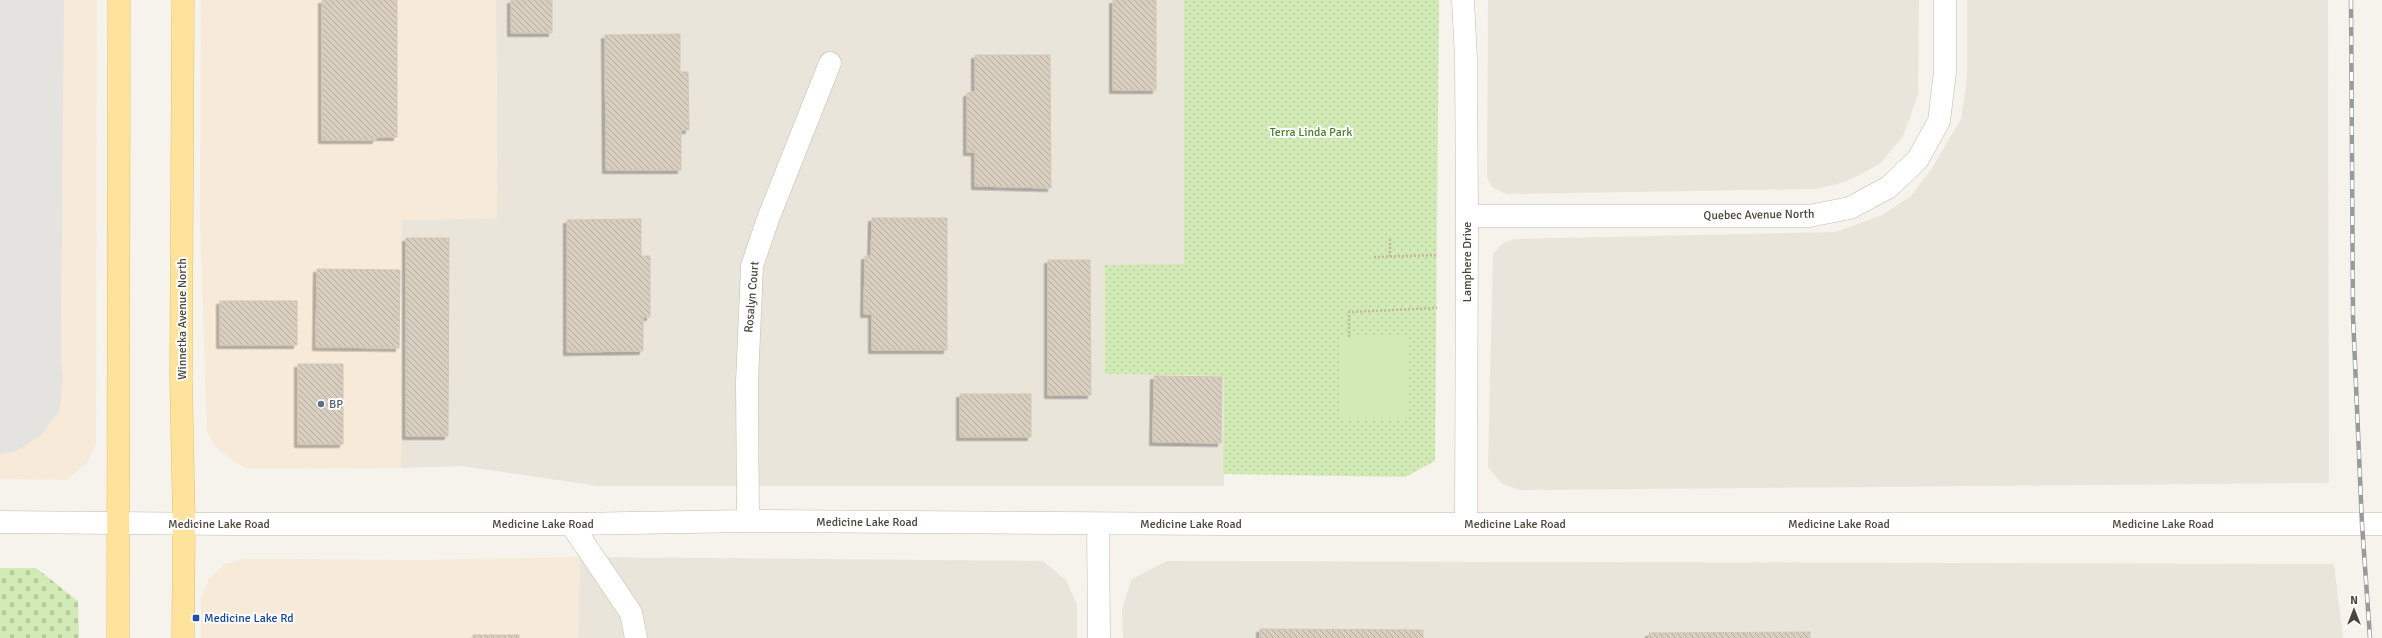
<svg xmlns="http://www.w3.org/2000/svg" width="2382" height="638" font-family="Signika,sans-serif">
<defs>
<pattern id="green-dots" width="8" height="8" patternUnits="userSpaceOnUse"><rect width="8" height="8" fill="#d2eab5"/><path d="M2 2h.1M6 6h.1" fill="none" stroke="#b6ca9c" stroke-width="1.8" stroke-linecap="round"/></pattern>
<pattern id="cemetery-stones" width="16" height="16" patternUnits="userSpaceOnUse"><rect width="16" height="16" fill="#d2eab5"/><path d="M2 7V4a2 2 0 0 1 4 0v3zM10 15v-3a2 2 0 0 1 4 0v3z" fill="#b6ca9c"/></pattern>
<pattern id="building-back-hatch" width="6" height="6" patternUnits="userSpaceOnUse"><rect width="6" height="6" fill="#d8cfc1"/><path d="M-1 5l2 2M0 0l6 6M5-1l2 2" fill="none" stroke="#b1aa9e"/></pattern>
<filter id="shadow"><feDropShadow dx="-3.5" dy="3.5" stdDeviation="0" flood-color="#0004"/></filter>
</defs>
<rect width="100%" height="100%" fill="#f6f3ec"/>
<path fill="#eae5da" d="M 496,0 L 1184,0 L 1184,264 L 1105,374 L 1224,376 L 1224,486 L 599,486 L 461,466 L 401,468 L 402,220 L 497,218 Z
M 1488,0 L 1919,0 L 1918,95 L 1903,136 L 1880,164 L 1845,182 L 1815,189 L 1506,194 L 1492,187 L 1487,178 Z
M 1967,0 L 2328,0 L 2329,483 L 1520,490 L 1502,484 L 1488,467 L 1493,254 L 1503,243 L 1515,239 L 1836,232 L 1882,215 L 1910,197 L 1932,168 L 1961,119 L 1967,79 Z
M 580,557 L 1043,561 L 1066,580 L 1077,605 L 1077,638 L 578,638 Z
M 1167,561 L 2334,564 L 2343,638 L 1123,638 L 1122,609 L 1132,579 Z"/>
<path fill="#f7ead8" d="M 0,0 L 97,0 L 96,444 L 87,463 L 67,480 L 0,479 Z
M 201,0 L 496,0 L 497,218 L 402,220 L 401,468 L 247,469 L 227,457 L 215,446 L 207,431 L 200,223 Z
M 580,557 L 578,638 L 201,638 L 201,599 L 209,579 L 225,564 L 243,559 L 424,560 Z"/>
<path fill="url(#green-dots)" d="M 1184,0 L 1439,0 L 1435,461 L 1405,477 L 1223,474 L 1224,376 L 1105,374 L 1105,265 L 1184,264 Z"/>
<path fill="url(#cemetery-stones)" d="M 0,568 L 36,568 L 78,601 L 79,638 L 0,638 Z"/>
<path fill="#d2eab5" d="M 1340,337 L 1408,337 L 1408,420 L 1339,420 Z"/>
<path fill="#e5e3e0" d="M 0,0 L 64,0 L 61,359 L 63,376 L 60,409 L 41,435 L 15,452 L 0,454 Z"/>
<path fill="url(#building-back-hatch)" stroke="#d3c7b4" filter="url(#shadow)" d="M 322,0 L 397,0 L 397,137 L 376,137 L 376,140 L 322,140 Z
M 511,0 L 552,0 L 552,33 L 511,33 Z
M 1113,0 L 1156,0 L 1156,90 L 1113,90 Z
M 680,34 L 680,72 L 688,72 L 689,130 L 681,130 L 681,170 L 606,170 L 605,35 Z
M 975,55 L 1050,55 L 1051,188 L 975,186 L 975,152 L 967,152 L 967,93 L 975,92 Z
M 872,218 L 947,218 L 947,350 L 872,350 L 872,314 L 864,314 L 865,256 L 871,256 Z
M 641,219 L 641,256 L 650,256 L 650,317 L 643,317 L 643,351 L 567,352 L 567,220 Z
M 406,238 L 449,238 L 448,436 L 406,436 Z
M 1048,260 L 1090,260 L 1091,395 L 1048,395 Z
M 317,269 L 400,270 L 399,348 L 316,347 Z
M 220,301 L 297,301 L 297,345 L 220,345 Z
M 298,364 L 343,364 L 343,444 L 298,444 Z
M 1154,376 L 1222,377 L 1221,443 L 1153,442 Z
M 960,394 L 1031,394 L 1031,437 L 960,437 Z
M 1260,629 L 1423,630 L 1423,638 L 1260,638 Z
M 1810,632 L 1810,638 L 1649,638 L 1649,633 Z
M 473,635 L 519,635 L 519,638 L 473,638 Z"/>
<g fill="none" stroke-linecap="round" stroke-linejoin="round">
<defs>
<path id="minor" d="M 1463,0 L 1466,58 L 1467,216 L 1466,524
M 1467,216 L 1809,216 L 1850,208 L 1889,187 L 1918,159 L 1939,121 L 1945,72 L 1945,0
M 748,521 L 747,382 L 752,266 L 768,219 L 830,63
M 0,522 L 228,524 L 571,524 L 748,521 L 1223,524 L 2382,524
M 571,524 L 631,613 L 636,638
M 1098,524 L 1099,638"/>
<path id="major" d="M 118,638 L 119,0
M 183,638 L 184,524 L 181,377 L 183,0"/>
</defs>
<use href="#minor" stroke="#c2bbae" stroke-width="23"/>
<use href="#major" stroke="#e6c16a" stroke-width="23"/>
<path stroke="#c4b79f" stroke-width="2.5" stroke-dasharray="2 2" stroke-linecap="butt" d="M 1390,239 L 1390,257
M 1374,257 L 1438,255
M 1349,337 L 1349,312 L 1437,308"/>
<use href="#minor" stroke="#fff" stroke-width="22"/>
<use href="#major" stroke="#ffe39c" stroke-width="22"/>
<defs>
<path id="rail" d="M 2351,0 L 2353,316 L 2362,524 L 2370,638"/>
</defs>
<use href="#rail" stroke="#9a9a9a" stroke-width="4.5"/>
<use href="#rail" stroke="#fff" stroke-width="3" stroke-dasharray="9" stroke-linecap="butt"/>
</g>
<circle fill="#5c6f8a" stroke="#fff" stroke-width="1.5" cx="321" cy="404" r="4"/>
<rect fill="#1a4fb4" stroke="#fff" stroke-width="1.5" x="192" y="614" width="8" height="8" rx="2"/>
<g text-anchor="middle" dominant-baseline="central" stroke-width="4" stroke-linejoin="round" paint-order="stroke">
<g font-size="12" fill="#4a7f2a" stroke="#fff">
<text x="1311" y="132">Terra Linda Park</text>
</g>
<g font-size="12" fill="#4b4439" stroke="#fff">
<text transform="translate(1759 215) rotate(-1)">Quebec Avenue North</text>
<text transform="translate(1467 262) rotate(-90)">Lamphere Drive</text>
<text transform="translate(752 297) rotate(-85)">Rosalyn Court</text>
<text transform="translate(182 319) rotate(-90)">Winnetka Avenue North</text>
<text x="867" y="522">Medicine Lake Road</text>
<text x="219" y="524">Medicine Lake Road</text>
<text x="543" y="524">Medicine Lake Road</text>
<text x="1191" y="524">Medicine Lake Road</text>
<text x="1515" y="524">Medicine Lake Road</text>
<text x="1839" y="524">Medicine Lake Road</text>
<text x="2163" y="524">Medicine Lake Road</text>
</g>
<g font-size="12" fill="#4e5e75" stroke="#fff" text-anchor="start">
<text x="329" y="404">BP</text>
</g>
<g font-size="12" fill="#164399" stroke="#fff" text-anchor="start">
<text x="204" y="618">Medicine Lake Rd</text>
</g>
</g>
<g transform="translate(2354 610)" stroke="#ffffff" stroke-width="3" paint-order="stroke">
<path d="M0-3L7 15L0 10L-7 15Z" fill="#4b4439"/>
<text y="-6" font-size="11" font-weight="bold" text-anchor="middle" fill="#4b4439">N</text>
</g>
</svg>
